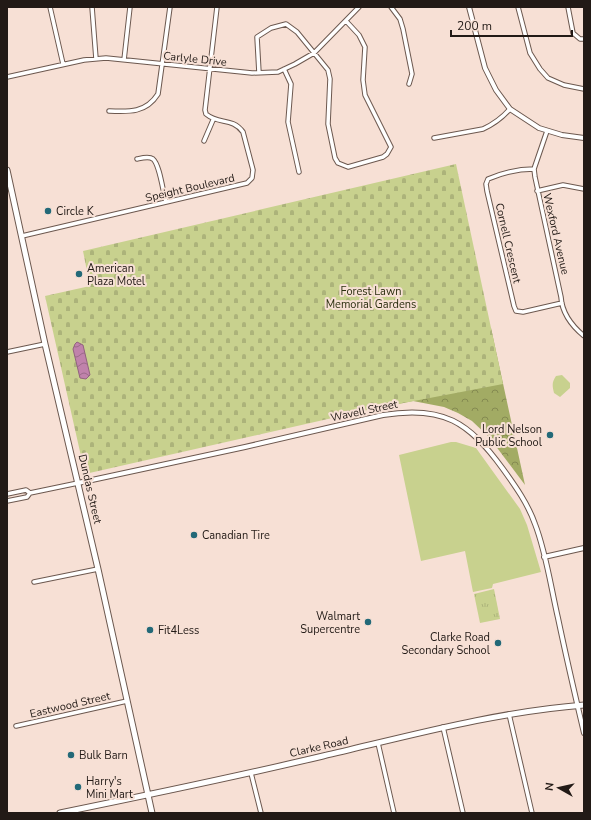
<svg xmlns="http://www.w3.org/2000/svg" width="591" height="820" font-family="'Nunito Sans',sans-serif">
<defs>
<pattern id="grass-tufts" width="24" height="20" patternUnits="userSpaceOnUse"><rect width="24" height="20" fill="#c8d18e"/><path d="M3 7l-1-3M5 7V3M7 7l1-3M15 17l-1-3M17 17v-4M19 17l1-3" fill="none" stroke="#acb37a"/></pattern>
<pattern id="forest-crowns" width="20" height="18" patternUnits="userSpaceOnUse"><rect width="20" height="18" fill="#a2ab64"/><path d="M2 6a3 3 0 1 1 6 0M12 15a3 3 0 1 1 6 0" fill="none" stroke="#848a51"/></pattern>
<pattern id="cemetery-stones" width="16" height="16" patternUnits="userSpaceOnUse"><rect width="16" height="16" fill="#c8d18e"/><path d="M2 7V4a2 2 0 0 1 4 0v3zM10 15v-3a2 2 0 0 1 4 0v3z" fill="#acb37a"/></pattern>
<pattern id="water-waves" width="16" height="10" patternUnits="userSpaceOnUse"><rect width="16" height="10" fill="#c082ab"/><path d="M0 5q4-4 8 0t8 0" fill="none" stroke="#9c6a8a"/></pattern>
</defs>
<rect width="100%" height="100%" fill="#f7e0d5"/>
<path fill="url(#grass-tufts)" d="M 494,589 L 500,619 L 480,623 L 474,594 Z"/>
<path fill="url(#forest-crowns)" d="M 491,328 L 525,485 L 489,437 L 472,421 L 458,413 L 444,407 L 413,401 L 378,408 L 374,391 Z"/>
<path fill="url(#cemetery-stones)" d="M 456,164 L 503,384 L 372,409 L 85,474 L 45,296 L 90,286 L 83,251 Z"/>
<path fill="#c8d18e" d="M 562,375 L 570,383 L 570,388 L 560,397 L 554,393 C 552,385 552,382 556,376 Z
M 451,442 L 456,442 L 476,448 L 520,509 L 527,525 L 541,572 L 493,584 L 492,588 L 473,592 L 465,551 L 421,561 L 399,455 Z"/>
<path fill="url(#water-waves)" stroke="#91637e" d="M 77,342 L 83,345 L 90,375 L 86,379 L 80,378 L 73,349 L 75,344 Z"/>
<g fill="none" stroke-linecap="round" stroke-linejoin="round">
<defs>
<path id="minor" d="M 50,7 L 63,64
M 92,7 L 96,59
M 391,7 L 400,19 L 403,29 L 412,74 L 409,84
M 518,7 L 530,53 L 540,69 L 548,78 L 564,85 L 584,89
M 568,7 L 573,33 L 580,39 L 584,39
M 124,60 L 130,7
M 284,69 L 291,84 L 288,122 L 299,172
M 259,73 L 257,37 L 271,28 L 286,24 L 297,32 L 328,70 L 330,79 L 328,124 L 335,158 L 338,163 L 348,167 L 383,157 L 387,154 L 391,147 L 365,95 L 363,80 L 365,47 L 359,35 L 346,21
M 7,77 L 84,60 L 106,58 L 252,73 L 278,72 L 295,64 L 314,53 L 359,7
M 109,111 C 129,112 146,113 158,94 L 170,7
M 547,131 L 534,169 L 535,177 L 561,297 C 562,313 572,326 584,336
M 434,138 L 483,129 C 494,124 502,118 510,109
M 204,141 L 213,120
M 137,159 C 142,158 149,156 153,159 C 160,165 163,193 166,202
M 534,169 C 520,169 502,173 488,179 L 486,184 L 487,191 L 514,306 L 516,311 L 523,312 L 562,303
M 537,191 L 563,185 L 584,189
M 22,236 L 247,183 L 252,178 L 253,170 L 243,132 C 232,117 219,125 206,114 L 205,110 L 217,7
M 7,352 L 45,344
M 7,494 L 26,490 L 30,493 L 78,483
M 7,501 L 27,497 L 30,493
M 34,582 L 98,569
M 509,714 L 532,813
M 16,726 L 127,701
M 443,727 L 463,813
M 378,743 L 394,813
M 251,773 L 261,813"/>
<path id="tertiary" d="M 469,7 L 485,68 L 496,90 L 510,109 L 539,128 L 562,135 L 584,138
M 78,483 L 245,447 L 383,415 C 443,405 469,422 503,469 C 516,487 528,504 535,524 C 546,552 551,588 558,618 C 566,656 575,695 584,733
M 544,557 L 584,548"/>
<path id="secondary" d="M 7,170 L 45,344 L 98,569 L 152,813
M 60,813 C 148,795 235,777 323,756 C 409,736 495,712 584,705"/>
</defs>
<use href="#minor" stroke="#6c584f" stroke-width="5.5"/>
<use href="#tertiary" stroke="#6c584f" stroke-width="6"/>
<use href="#secondary" stroke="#6c584f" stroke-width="7"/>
<use href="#minor" stroke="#fff" stroke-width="3.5"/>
<use href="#tertiary" stroke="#fff" stroke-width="4"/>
<use href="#secondary" stroke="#fff" stroke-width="5"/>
</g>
<g fill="#236978" stroke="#f7e0d5" stroke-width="1.5">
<circle cx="48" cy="211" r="4"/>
<circle cx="79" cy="274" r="4"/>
<circle cx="550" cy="435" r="4"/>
<circle cx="194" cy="535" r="4"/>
<circle cx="368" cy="622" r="4"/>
<circle cx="150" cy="630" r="4"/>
<circle cx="498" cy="643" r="4"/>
<circle cx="71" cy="755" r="4"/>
<circle cx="78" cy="787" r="4"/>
</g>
<g text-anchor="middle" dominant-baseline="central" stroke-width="4" stroke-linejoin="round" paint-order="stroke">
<g font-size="11" fill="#221a16" stroke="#f7e0d5">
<text transform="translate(195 59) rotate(6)">Carlyle Drive</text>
<text transform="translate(190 188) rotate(-13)">Speight Boulevard</text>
<text transform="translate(556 234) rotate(77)">Wexford Avenue</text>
<text transform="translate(508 243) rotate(77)">Cornell Crescent</text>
<text transform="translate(364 411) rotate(-12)">Wavell Street</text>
<text transform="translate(90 489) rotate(77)">Dundas Street</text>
<text transform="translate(70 705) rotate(-13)">Eastwood Street</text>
<text transform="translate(319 747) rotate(-13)">Clarke Road</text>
</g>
<g font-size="11" fill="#221a16" stroke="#f7e0d5" text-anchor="start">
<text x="56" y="211">Circle K</text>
<text x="87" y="268">American<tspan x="87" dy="13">Plaza Motel</tspan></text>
<text x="542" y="429" text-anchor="end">Lord Nelson<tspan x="542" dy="13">Public School</tspan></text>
<text x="202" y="535">Canadian Tire</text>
<text x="360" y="616" text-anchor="end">Walmart<tspan x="360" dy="13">Supercentre</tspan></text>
<text x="158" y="630">Fit4Less</text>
<text x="490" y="637" text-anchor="end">Clarke Road<tspan x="490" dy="13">Secondary School</tspan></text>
<text x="79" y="755">Bulk Barn</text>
<text x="86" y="781">Harry's<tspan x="86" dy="13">Mini Mart</tspan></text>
</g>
<g font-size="11" fill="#2b2f0f" stroke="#f7e0d5">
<text x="371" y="291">Forest Lawn<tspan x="371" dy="13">Memorial Gardens</tspan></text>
</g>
</g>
<rect width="591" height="820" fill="none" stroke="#221a16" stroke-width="16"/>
<g transform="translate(559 788) rotate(278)" stroke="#f7e0d5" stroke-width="3" paint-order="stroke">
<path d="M0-3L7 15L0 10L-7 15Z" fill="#221a16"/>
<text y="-6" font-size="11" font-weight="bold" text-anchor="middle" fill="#221a16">N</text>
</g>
<path d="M451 30v6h121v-6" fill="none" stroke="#221a16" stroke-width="2"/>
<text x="457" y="30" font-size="12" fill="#221a16" stroke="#f7e0d5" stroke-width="3" paint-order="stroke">200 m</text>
</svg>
